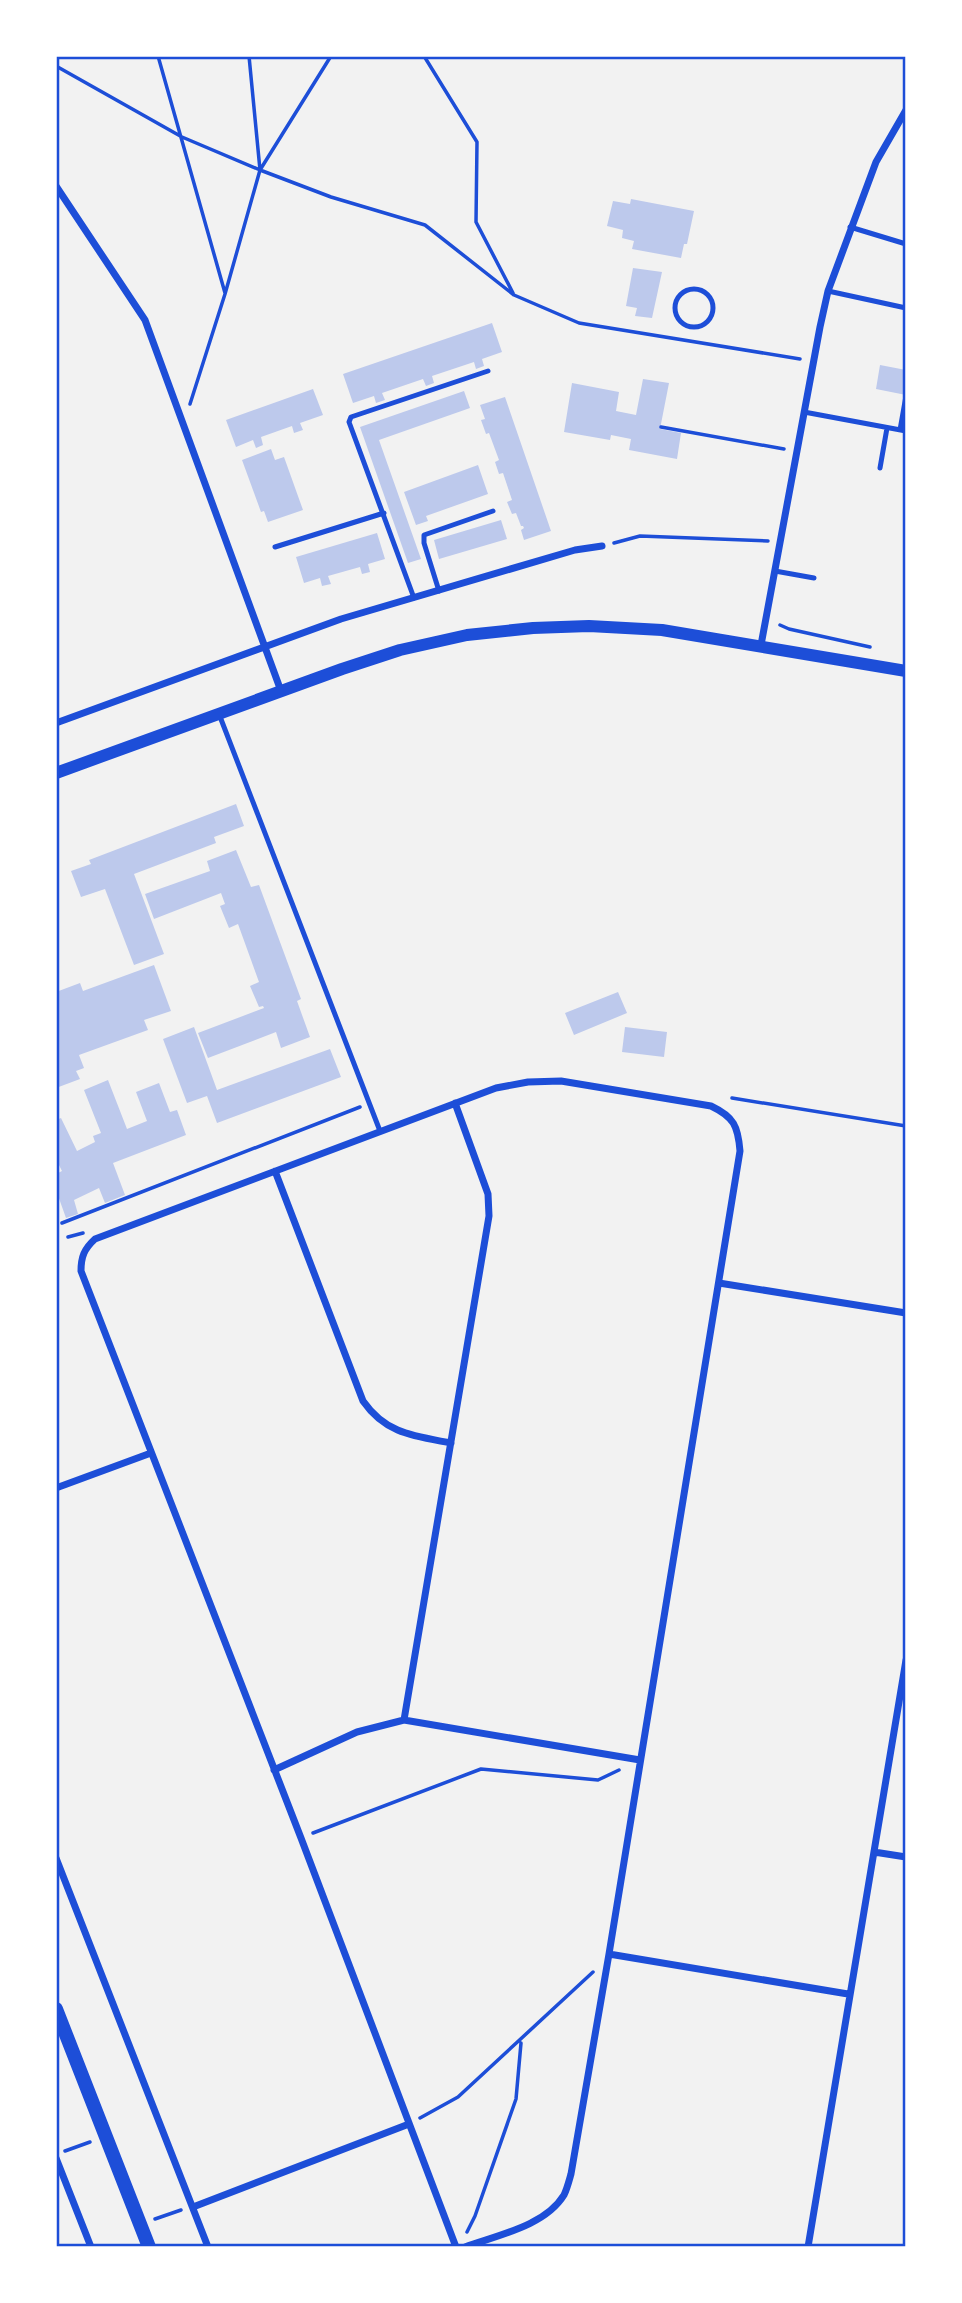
<svg xmlns="http://www.w3.org/2000/svg" width="962" height="2303" font-family="Manrope,sans-serif">
<rect width="100%" height="100%" fill="#f2f2f2"/>
<path fill="#bdc9ec" d="M 631,199 L 694,211 L 687,244 L 684,244 L 681,258 L 632,249 L 634,241 L 622,238 L 623,230 L 607,226 L 613,201 L 630,204 Z
M 633,268 L 662,272 L 652,318 L 635,316 L 637,308 L 626,306 Z
M 492,323 L 502,352 L 482,359 L 484,366 L 476,369 L 474,362 L 432,376 L 434,383 L 426,386 L 423,379 L 382,393 L 385,400 L 376,403 L 374,396 L 353,403 L 343,374 Z
M 880,365 L 906,370 L 906,395 L 876,389 Z
M 643,379 L 669,383 L 660,429 L 681,433 L 677,459 L 629,450 L 631,439 L 611,435 L 610,440 L 564,432 L 572,383 L 619,392 L 616,411 L 636,415 Z
M 313,389 L 323,415 L 300,423 L 303,430 L 294,433 L 292,426 L 261,437 L 263,445 L 256,448 L 253,440 L 236,447 L 226,420 Z
M 464,391 L 470,408 L 379,440 L 421,559 L 408,563 L 360,427 Z
M 505,397 L 551,531 L 524,540 L 521,530 L 524,528 L 523,526 L 521,526 L 516,513 L 512,514 L 507,502 L 512,500 L 503,473 L 499,474 L 495,462 L 499,460 L 489,433 L 486,434 L 481,420 L 485,419 L 480,405 Z
M 271,449 L 275,460 L 284,457 L 303,510 L 268,522 L 264,511 L 261,512 L 242,460 Z
M 478,465 L 488,494 L 426,516 L 428,521 L 416,525 L 404,492 Z
M 501,520 L 507,539 L 439,559 L 434,540 Z
M 377,533 L 385,559 L 368,564 L 370,572 L 362,574 L 360,567 L 328,576 L 331,584 L 322,586 L 320,578 L 304,583 L 296,557 Z
M 236,804 L 244,826 L 214,837 L 216,843 L 134,874 L 164,954 L 134,965 L 105,889 L 81,897 L 71,871 L 91,864 L 89,860 Z
M 236,850 L 251,887 L 259,885 L 301,999 L 297,1001 L 310,1037 L 281,1048 L 276,1032 L 208,1058 L 198,1033 L 264,1008 L 263,1006 L 259,1007 L 250,986 L 259,982 L 238,924 L 229,928 L 220,906 L 225,904 L 221,893 L 154,919 L 145,894 L 210,871 L 207,861 Z
M 154,965 L 171,1011 L 144,1020 L 148,1030 L 79,1055 L 84,1068 L 76,1071 L 80,1079 L 56,1088 L 56,992 L 80,983 L 83,991 Z
M 618,992 L 627,1013 L 574,1035 L 565,1013 Z
M 194,1027 L 217,1090 L 330,1049 L 341,1077 L 217,1123 L 207,1096 L 187,1103 L 163,1039 Z
M 625,1027 L 667,1032 L 664,1057 L 622,1052 Z
M 108,1080 L 127,1129 L 147,1121 L 136,1092 L 159,1083 L 170,1112 L 177,1110 L 186,1135 L 113,1163 L 125,1195 L 105,1203 L 99,1188 L 74,1200 L 78,1214 L 66,1218 L 56,1190 L 56,1174 L 62,1171 L 56,1159 L 56,1120 L 61,1118 L 77,1151 L 95,1142 L 93,1136 L 101,1133 L 84,1090 Z"/>
<g fill="none" stroke-linecap="round" stroke-linejoin="round">
<path stroke="#1d4ed8" stroke-width="3.5" d="M 158,56 L 225,293
M 249,56 L 260,170 L 331,197 L 425,225 L 514,295 L 579,323 L 800,359
M 424,56 L 477,142 L 476,222 L 513,293
M 56,66 L 182,137 L 260,170
M 190,404 L 225,294 L 260,170 L 331,56
M 661,427 L 784,449
M 614,543 L 640,536 L 768,541
M 780,625 L 789,629 L 870,647
M 732,1098 L 906,1126
M 62,1223 L 360,1107
M 68,1237 L 83,1233
M 313,1833 L 481,1769 L 598,1780 L 619,1770
M 420,2118 L 458,2097 L 593,1972
M 65,2151 L 90,2142
M 155,2219 L 181,2210
M 467,2232 L 475,2216 L 516,2099 L 521,2043"/>
<path stroke="#1d4ed8" stroke-width="5" d="M 850,227 L 906,244
M675 308a19 19 0 1 1 38 0a19 19 0 1 1-38 0Z
M 828,291 L 906,308
M 804,412 L 906,431
M 900,430 L 906,396
M 880,468 L 887,428
M 275,547 L 384,513
M 775,571 L 814,578
M 439,591 L 424,543 L 424,535 L 493,511
M 414,598 L 349,422 L 351,417 L 488,371
M 219,714 L 380,1131"/>
<path stroke="#1d4ed8" stroke-width="7" d="M 56,186 L 145,320 L 281,691
M 761,645 L 820,327 L 828,291 L 876,162 L 906,110
M 56,723 L 341,619 L 575,550 L 602,546
M 275,1171 L 363,1401 C 386,1434 414,1436 451,1443
M 719,1283 L 906,1313
M 56,1488 L 151,1453
M 404,1720 L 489,1216 L 488,1194 L 455,1103
M 274,1770 L 357,1732 L 404,1720 L 640,1760
M 874,1852 L 906,1857
M 56,1858 L 208,2247
M 609,1954 L 848,1994
M 56,2158 L 91,2247
M 193,2207 L 409,2124
M 456,2247 L 301,1838 L 81,1271 C 81,1257 84,1249 95,1239 L 496,1088 L 528,1082 L 561,1081 L 711,1106 C 734,1117 738,1126 740,1151 L 609,1954 L 571,2174 C 569,2181 567,2189 564,2195 C 545,2226 498,2235 465,2247
M 808,2247 L 906,1660"/>
<path stroke="#1d4ed8" stroke-width="12" d="M 56,773 L 342,669 L 400,650 L 467,635 L 533,628 L 589,626 L 662,630 L 906,671"/>
<path stroke="#1d4ed8" stroke-width="14" d="M 56,2009 L 149,2247"/>
</g>
<rect width="962" height="2303" fill="none" stroke="#ffffff" stroke-width="116"/>
<rect x="58" y="58" width="846" height="2187" fill="none" stroke="#1d4ed8" stroke-width="2.5"/>
</svg>
